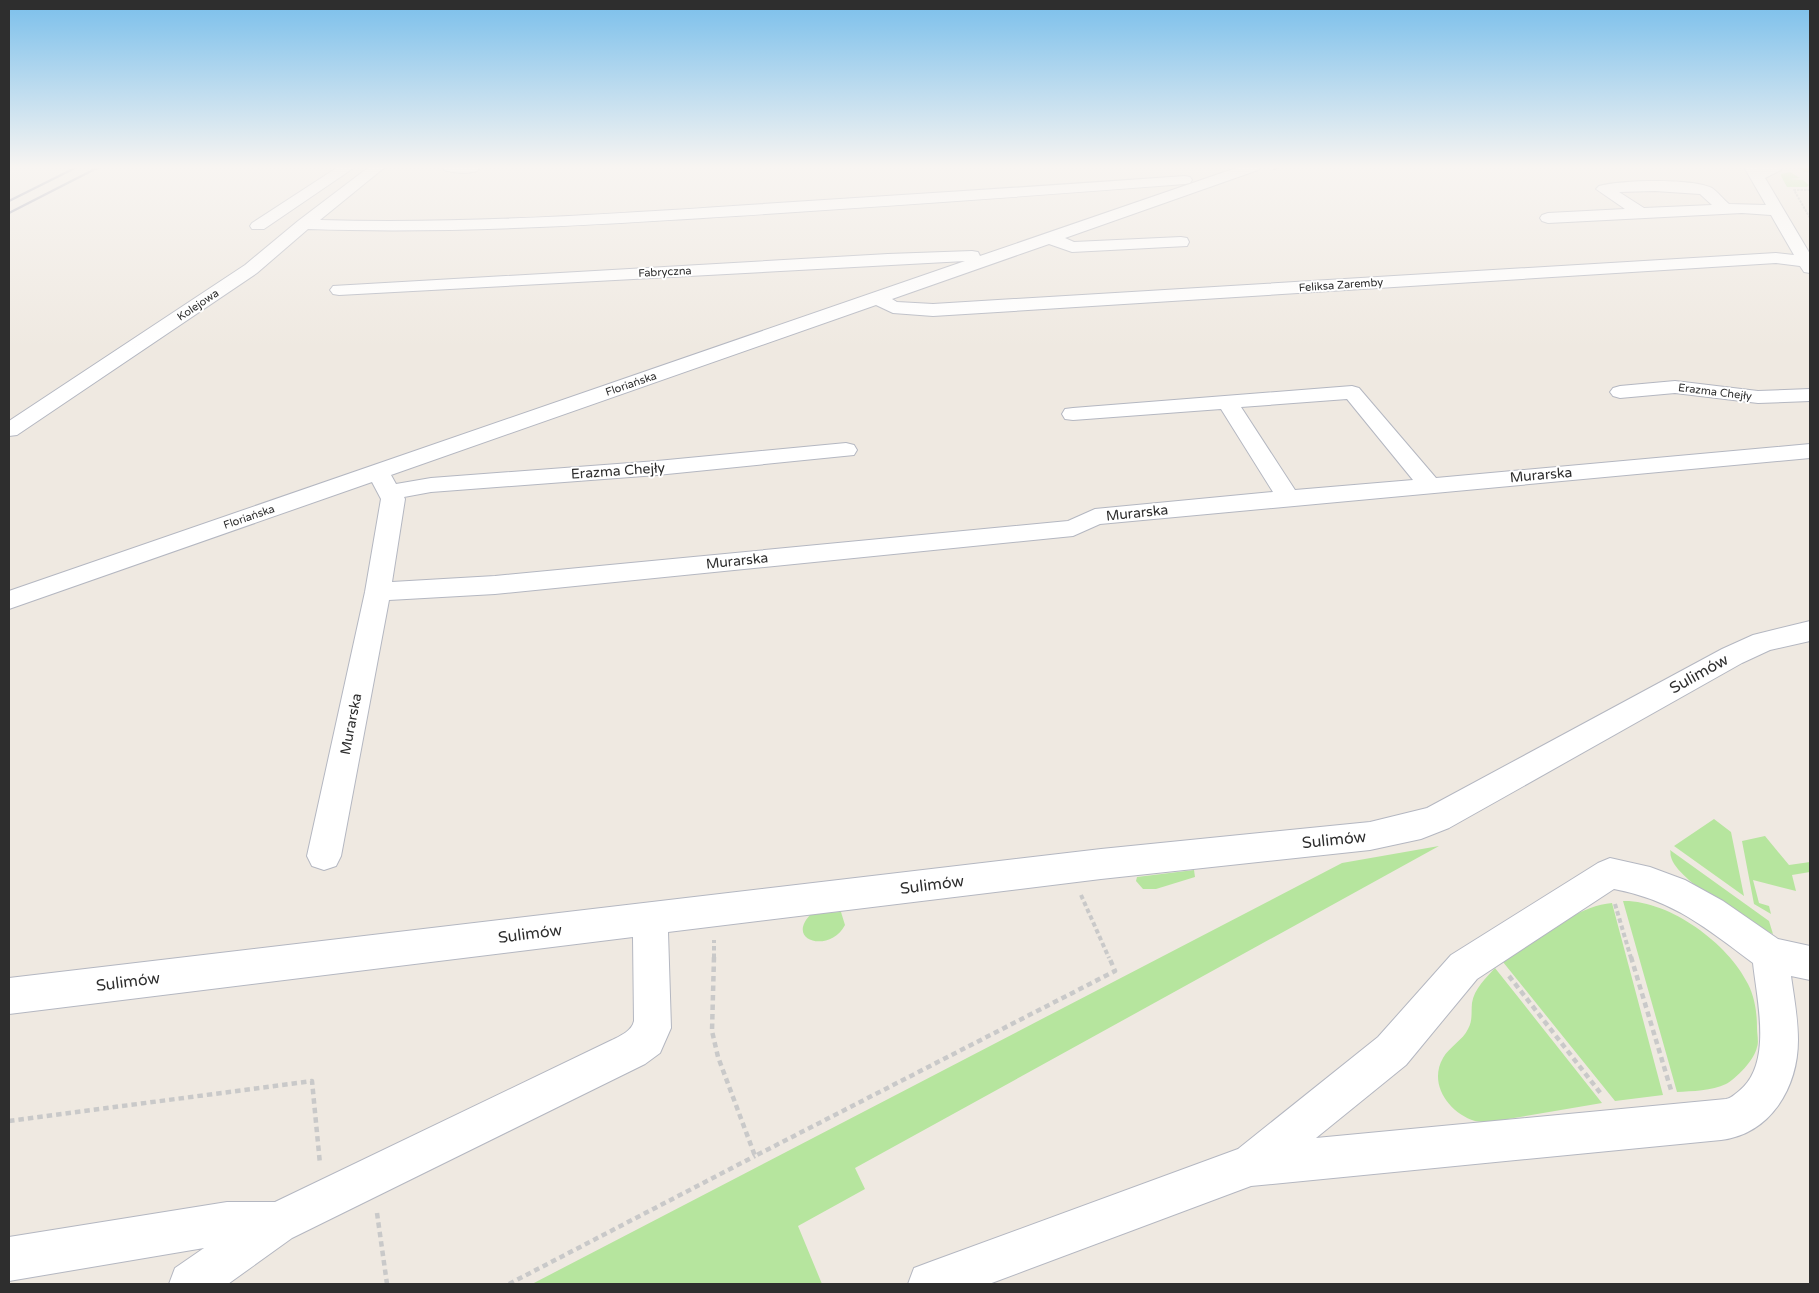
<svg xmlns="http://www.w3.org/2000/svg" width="1819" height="1293" font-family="'Varela Round',sans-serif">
<rect width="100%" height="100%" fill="#efe9e1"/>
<path fill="#b6e59e" d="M 1790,172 L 1800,178 L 1788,179 L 1803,180 L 1809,185 L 1807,187 L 1787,187 L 1781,176 L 1781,174 Z
M 1714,819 L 1731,832 L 1744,896 L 1674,846 Z
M 1765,836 L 1789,865 L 1810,862 L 1810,872 L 1792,875 L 1796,891 L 1753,880 L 1759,903 L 1769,906 L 1771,914 L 1754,904 L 1742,841 Z
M 1439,846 L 855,1168 L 865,1189 L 798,1226 L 822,1284 L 532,1284 L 1342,863 Z
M 1670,850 L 1769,921 L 1773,934 C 1751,923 1677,881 1671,857 C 1670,855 1671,852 1670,850 Z
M 1194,870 L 1195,877 L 1156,889 L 1143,889 L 1136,881 L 1137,877 Z
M 1623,901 C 1669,900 1728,943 1748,984 C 1755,998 1757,1013 1757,1028 C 1757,1034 1759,1042 1757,1047 C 1755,1059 1736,1079 1726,1084 C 1712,1091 1692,1091 1677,1092 Z
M 1612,903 L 1663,1095 L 1615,1101 L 1503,962 C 1534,942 1575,906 1612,903 Z
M 841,912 L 845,925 C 830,954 783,941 812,913 Z
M 1495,968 L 1602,1103 L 1490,1122 C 1486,1122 1480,1122 1475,1121 C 1449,1113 1428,1084 1443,1058 C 1449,1047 1463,1040 1468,1029 C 1473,1020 1471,1012 1472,1003 C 1474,989 1486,978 1495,968 Z"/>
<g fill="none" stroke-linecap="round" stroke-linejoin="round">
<defs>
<path id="minor" d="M 338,167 L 355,167 L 264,229 L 252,229 L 250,226 L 252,223 Z
M 369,167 L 385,167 L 320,220 C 458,224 595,215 733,206 C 884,196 1034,187 1185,176 L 1190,177 L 1192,180 L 1190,183 L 1185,184 C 1035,196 886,206 736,216 C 593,225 451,234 308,229 L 257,273 L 17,435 L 9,436 L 9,421 L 245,265 L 298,221 Z
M 442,167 L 479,167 L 479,168 L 477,171 C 467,174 454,173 444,170 Z
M 1239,167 L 1260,167 L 1258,170 L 1065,238 L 1074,242 L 1181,237 L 1187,238 L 1189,242 L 1187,246 L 1072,252 L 1049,244 L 892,299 L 897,302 L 933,304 L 1776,253 L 1794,255 L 1771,215 L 1742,213 L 1548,223 L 1542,221 L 1540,218 L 1542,215 L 1548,213 L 1625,209 L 1596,189 L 1599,186 C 1621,180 1691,178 1712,188 C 1718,192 1723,199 1729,204 L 1766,205 L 1744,167 L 1758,167 L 1759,169 L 1762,167 L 1783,167 L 1781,170 L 1765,178 L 1810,254 L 1810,273 L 1804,272 L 1800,266 L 1776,263 L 933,316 L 893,313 L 876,305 L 391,475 L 396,484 L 431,478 L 657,461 L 846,443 L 854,445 L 857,450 L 854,455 L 657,475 L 431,492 L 404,497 L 405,499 L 392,582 L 495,576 L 1068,521 L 1095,509 L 1273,492 L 1221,409 L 1073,420 L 1065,419 L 1062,414 L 1065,409 L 1073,408 L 1352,386 L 1359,388 L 1436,478 L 1810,444 L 1810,458 L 1100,524 L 1073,536 L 495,594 L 389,600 L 341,856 L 336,866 L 324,870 L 312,866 L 307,856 L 365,592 L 381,499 L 372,482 L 9,609 L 9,591 L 965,261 L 339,295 L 333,294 L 330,290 L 333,286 L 888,254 L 972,251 L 978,252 L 980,256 ZM 1655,191 L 1700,194 L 1712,205 L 1644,208 L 1619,192 ZM 1347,399 L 1413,480 L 1295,490 L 1241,407 Z
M 1675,381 L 1758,391 L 1810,389 L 1810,401 L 1758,403 L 1675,393 L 1620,398 L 1613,396 L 1610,392 L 1613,388 L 1620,386 Z
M 1810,621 L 1810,641 L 1770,650 L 1742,663 L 1449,828 L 1421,839 L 1370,850 L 1101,879 L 668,932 L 671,1028 L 660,1053 L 645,1064 L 292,1238 L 228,1284 L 169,1284 L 175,1268 L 204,1248 L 9,1281 L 9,1237 L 227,1202 L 275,1202 L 612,1040 C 620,1036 632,1031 634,1021 L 633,937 L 9,1014 L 9,978 L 1101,849 L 1370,822 L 1427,808 L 1722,649 L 1753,635 Z
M 1610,858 L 1650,867 L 1685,880 L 1723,901 L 1778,939 L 1810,946 L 1810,980 L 1791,976 C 1794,997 1798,1019 1798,1040 C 1798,1087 1771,1134 1721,1140 L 1251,1186 L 989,1284 L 908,1284 L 914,1268 L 930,1262 L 1238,1149 L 1378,1037 L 1451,955 L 1598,863 ZM 1614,889 C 1673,900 1706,928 1753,963 C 1757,1001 1773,1064 1739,1091 C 1734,1095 1731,1098 1726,1099 L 1316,1138 L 1406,1065 L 1477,979 Z"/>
<path id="major" d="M 1800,167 L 1810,167 L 1810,172 L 1802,170 Z"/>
</defs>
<use href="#minor" stroke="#b4b7c1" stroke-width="2"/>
<use href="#major" stroke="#c9c9c9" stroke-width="2"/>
<path stroke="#c9c9c9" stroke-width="2" stroke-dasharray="2.5 1" stroke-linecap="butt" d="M 1273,170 L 1281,167
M 1810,190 L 1794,190 L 1810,218"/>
<path stroke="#c9c9c9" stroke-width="4" stroke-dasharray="4.5 3" stroke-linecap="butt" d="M 1081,895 L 1109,958
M 1615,904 L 1631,958
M 714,958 L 714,940"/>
<path stroke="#c9c9c9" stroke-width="4.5" stroke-dasharray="5.5 4" stroke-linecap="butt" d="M 714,957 L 712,1031 L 718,1057 L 755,1156 L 1115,971 L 1109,957
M 1631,957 L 1671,1090
M 1509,976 L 1602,1095
M 9,1121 L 312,1081 L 320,1164
M 377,1213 L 387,1284
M 509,1284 L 755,1156"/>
<use href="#minor" fill="#fff" fill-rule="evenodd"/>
<use href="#major" fill="#f2d163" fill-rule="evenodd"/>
<path stroke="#a3a6b8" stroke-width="2.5" d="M 9,201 L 77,167
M 9,213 L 99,167"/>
</g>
<linearGradient id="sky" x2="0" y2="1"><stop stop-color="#7abfeb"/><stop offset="0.48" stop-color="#f8f5f2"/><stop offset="1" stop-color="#f8f5f2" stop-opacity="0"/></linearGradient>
<rect width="1819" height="348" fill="url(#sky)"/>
<g text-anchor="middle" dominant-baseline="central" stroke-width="4" stroke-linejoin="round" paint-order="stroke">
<g font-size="11" fill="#2e2e2e" stroke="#fff">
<text transform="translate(665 272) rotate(-3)">Fabryczna</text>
<text transform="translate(1341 285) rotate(-4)">Feliksa Zaremby</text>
<text transform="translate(198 305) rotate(-34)">Kolejowa</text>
<text transform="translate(631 384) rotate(-19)">Floriańska</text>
<text transform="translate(1715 392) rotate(7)">Erazma Chejły</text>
<text transform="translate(249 517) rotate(-19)">Floriańska</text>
</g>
<g font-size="14" fill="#2e2e2e" stroke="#fff">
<text transform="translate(618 471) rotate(-4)">Erazma Chejły</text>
<text transform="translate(1541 475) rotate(-5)">Murarska</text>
<text transform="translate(1137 513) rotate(-6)">Murarska</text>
<text transform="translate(737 561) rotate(-6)">Murarska</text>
<text transform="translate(351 724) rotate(-79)">Murarska</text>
</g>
<g font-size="16" fill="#2e2e2e" stroke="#fff">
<text transform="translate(1699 674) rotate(-29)">Sulimów</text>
<text transform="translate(1334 840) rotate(-6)">Sulimów</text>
<text transform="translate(932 885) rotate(-7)">Sulimów</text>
<text transform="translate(530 934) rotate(-7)">Sulimów</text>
<text transform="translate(128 982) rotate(-7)">Sulimów</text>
</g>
</g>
<rect width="1819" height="1293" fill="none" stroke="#2e2e2e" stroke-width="20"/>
</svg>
